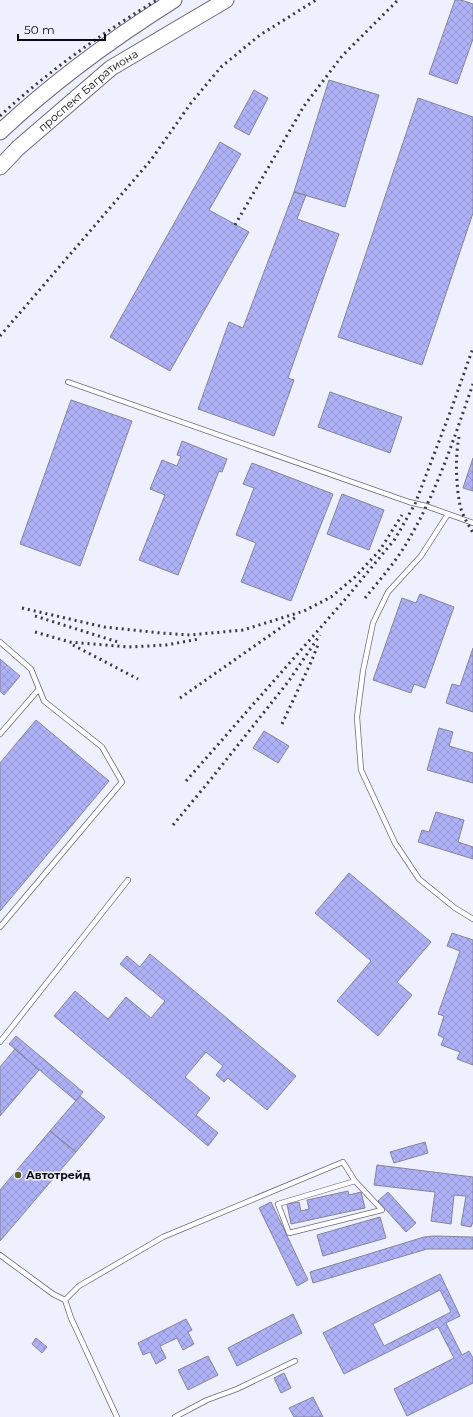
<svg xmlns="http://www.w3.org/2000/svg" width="473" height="1417" font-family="Montserrat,sans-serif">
<defs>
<pattern id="building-cross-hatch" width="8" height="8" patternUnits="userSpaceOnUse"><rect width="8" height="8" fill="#afb1f7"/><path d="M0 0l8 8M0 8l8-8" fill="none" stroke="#9597d3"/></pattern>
</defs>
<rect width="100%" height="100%" fill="#eff0fe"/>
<path fill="url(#building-cross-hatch)" stroke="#84859b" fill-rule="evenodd" d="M 455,0 L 461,0 L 473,4 L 473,39 L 457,84 L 429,74 Z
M 329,80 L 379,95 L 345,207 L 294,192 Z
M 254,90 L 268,98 L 249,135 L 234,127 Z
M 418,98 L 473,117 L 473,213 L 422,365 L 338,337 Z
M 220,142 L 241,154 L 209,210 L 249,232 L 170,371 L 110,337 Z
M 294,192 L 306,195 L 297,219 L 339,234 L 288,378 L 294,380 L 274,436 L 198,409 L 229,322 L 243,328 Z
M 330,392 L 402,417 L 390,453 L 318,427 Z
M 71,400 L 132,421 L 80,566 L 20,544 Z
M 182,441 L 227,459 L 222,472 L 219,471 L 178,575 L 139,560 L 165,495 L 150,489 L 162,460 L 177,466 L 181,456 L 177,455 Z
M 473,458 L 473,491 L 463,488 Z
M 252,463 L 333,494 L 291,601 L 241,582 L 256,543 L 236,535 L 254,488 L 243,484 Z
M 342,494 L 384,510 L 369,550 L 327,534 Z
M 420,594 L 454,607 L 425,688 L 414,684 L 411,693 L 373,680 L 402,598 L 416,603 Z
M 473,648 L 473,712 L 446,703 L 452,684 L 460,686 Z
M 0,659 L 20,676 L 4,695 L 0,691 Z
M 36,720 L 109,781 L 0,911 L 0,763 Z
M 439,728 L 453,732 L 449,746 L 473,753 L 473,783 L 427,770 Z
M 264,731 L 289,746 L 278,763 L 253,748 Z
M 436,812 L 464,820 L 458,842 L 473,847 L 473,859 L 418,842 L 422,830 L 429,832 Z
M 349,873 L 431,942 L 397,982 L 412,995 L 378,1036 L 337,1001 L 371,961 L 315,913 Z
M 452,933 L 473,940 L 473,1065 L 457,1059 L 460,1052 L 441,1045 L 444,1038 L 438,1035 L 444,1016 L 438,1014 L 460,951 L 447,946 Z
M 150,954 L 296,1076 L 267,1110 L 228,1078 L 224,1082 L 216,1075 L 223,1066 L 206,1052 L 185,1077 L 210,1098 L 196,1115 L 218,1133 L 208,1146 L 54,1016 L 75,991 L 108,1019 L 126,997 L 151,1018 L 165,1001 L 120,964 L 127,956 L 140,967 Z
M 16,1036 L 83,1092 L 76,1101 L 9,1044 Z
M 15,1049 L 39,1070 L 0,1116 L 0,1067 Z
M 80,1096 L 105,1117 L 76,1152 L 50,1131 Z
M 50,1131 L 76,1152 L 0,1241 L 0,1190 Z
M 425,1142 L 428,1153 L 394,1163 L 390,1152 Z
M 377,1165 L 473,1177 L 473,1222 L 471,1227 L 461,1225 L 466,1196 L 454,1195 L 451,1224 L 431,1221 L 435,1192 L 374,1185 Z
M 348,1191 L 349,1195 L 361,1192 L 365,1208 L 291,1224 L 287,1204 L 299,1202 L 301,1211 L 309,1209 L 307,1200 Z
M 388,1192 L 416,1223 L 406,1232 L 378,1201 Z
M 271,1202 L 308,1280 L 297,1286 L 259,1208 Z
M 380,1217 L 386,1238 L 323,1256 L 317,1235 Z
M 434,1236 L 473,1237 L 473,1249 L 427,1249 L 313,1283 L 310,1272 L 424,1237 Z
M 440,1274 L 460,1316 L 446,1323 L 462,1355 L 469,1351 L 473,1358 L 473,1383 L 407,1416 L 394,1389 L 454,1358 L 438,1327 L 344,1374 L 323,1333 ZM 440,1290 L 451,1312 L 384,1346 L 373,1324 Z
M 293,1314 L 302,1333 L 237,1366 L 228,1348 Z
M 186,1319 L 192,1330 L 188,1332 L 194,1344 L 183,1350 L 177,1338 L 160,1346 L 166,1358 L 156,1364 L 150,1352 L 143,1355 L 138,1343 Z
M 36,1338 L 47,1347 L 42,1353 L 32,1344 Z
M 208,1356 L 218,1375 L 188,1390 L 178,1370 Z
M 284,1373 L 291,1388 L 281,1393 L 274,1378 Z
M 313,1397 L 323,1417 L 294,1417 L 289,1408 Z"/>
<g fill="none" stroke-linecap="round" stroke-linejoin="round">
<defs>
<path id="lane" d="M 68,382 L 409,502 L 426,506 L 473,523
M 448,514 L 421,556 L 388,592 L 373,623 L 363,671 L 357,717 L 361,770 L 395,843 L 419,879 L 455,908 L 473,919
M 0,642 L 31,669 L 44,701 L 102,747 L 122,782 L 0,927
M 0,734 L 39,689
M 0,1042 L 128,880
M 0,1255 L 53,1294 L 65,1300
M 117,1417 L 71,1318 L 65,1300 L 79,1286 L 163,1237 L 343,1162 L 355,1181 L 382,1210 L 289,1233 L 278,1204 L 355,1181
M 175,1417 L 207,1400 L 237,1389 L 295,1361"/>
<g id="primary">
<path d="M 0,132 C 53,82 112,39 174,0"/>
<path id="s1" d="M 0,167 L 18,148 L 111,68 L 226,0"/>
</g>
</defs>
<use href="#lane" stroke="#696a7e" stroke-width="6"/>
<use href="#primary" stroke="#696a7e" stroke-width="17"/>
<use href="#lane" stroke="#fff" stroke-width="4.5"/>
<use href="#primary" stroke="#fff" stroke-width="15"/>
<path stroke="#393942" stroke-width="3" stroke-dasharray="2 4" stroke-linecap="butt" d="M 0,116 C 47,72 102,33 157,0
M 235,225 L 304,106 L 342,56 L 398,0
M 0,336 L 151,160 L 191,103 L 221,67 L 260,35 L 316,0
M 459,437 C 455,457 456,485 460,505 C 462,515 468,524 473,533
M 365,598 C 378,582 392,566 403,549 C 435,498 453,441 473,384
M 22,608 L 104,627 L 161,633 L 190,635 L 243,630 L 304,611 L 331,597 L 355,577 L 380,550 L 402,515
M 35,616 L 121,643
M 35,632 L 70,642 L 129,647 L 166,645 L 199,639
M 73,645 L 138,679
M 180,698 L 296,617
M 282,724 L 312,660 L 319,642
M 186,781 L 343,602 L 395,539 L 415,504 L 451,410 L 473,348
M 173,825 L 211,779 L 288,682 L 320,635"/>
</g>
<circle fill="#585d2b" stroke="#eff0fe" stroke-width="1.5" cx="18" cy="1175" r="4"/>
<g text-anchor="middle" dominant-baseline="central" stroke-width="3" stroke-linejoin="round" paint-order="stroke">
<g font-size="11" fill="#0b0b13" stroke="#eff0fe">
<text stroke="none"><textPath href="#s1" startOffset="117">проспект Багратиона</textPath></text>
</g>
<g font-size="11" font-weight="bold" fill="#0b0b13" stroke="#eff0fe" text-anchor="start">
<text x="26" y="1175">Автотрейд</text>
</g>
</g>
<path d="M18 34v6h87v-6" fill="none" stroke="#0b0b13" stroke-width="2"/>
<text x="24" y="34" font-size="12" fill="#0b0b13" stroke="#eff0fe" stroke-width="3" paint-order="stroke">50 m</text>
</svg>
